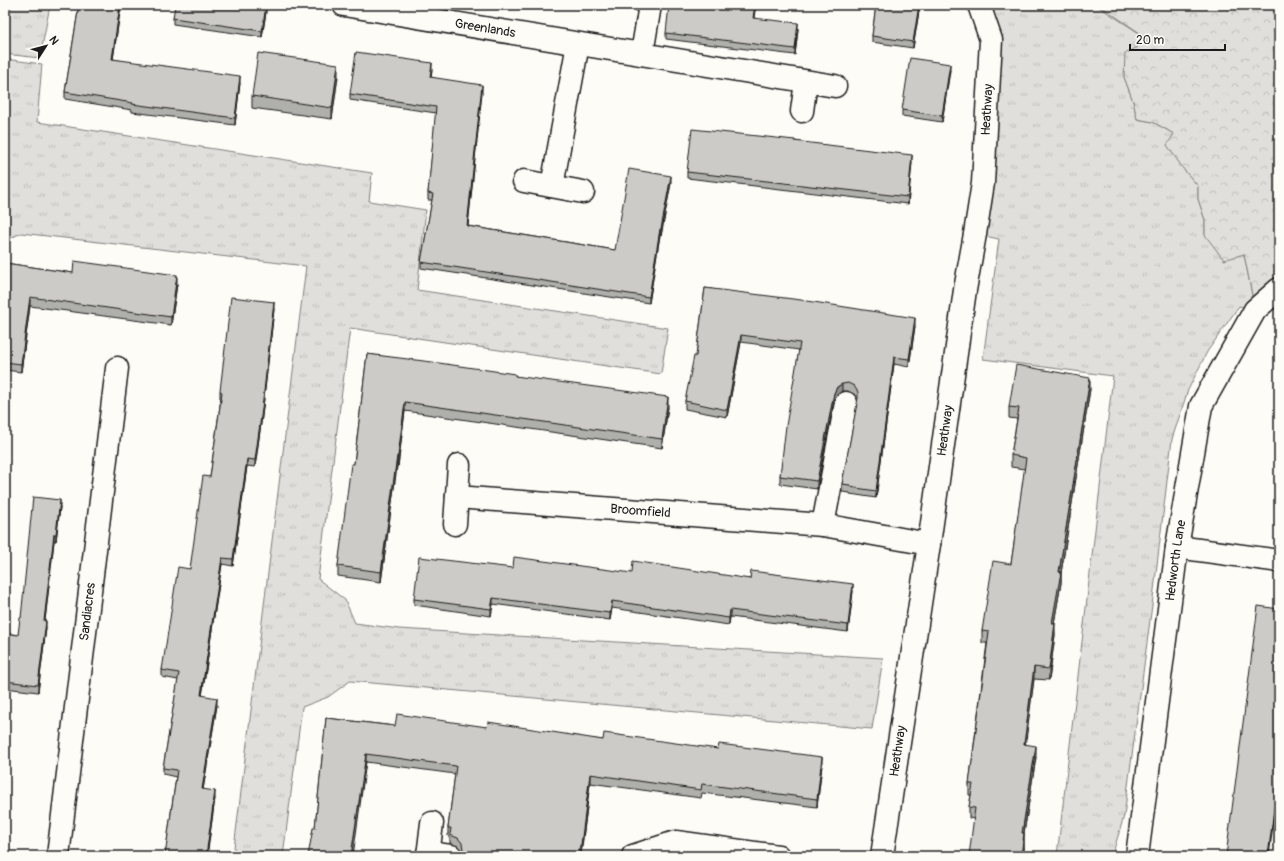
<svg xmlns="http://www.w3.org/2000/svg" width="1284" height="861" font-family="Pangolin,sans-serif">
<defs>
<pattern id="grass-tufts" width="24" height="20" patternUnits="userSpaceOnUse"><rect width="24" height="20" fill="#e0dfdb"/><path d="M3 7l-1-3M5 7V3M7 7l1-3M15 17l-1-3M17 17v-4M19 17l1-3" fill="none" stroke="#c0bfbb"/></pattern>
<pattern id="forest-crowns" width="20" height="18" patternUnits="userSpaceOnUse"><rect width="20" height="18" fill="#e0dfdb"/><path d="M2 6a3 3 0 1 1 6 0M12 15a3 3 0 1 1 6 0" fill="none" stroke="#c0bfbb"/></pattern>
</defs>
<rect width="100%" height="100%" fill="#fdfcf7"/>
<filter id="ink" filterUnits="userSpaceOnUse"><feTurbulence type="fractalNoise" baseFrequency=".025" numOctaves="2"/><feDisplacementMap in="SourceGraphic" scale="8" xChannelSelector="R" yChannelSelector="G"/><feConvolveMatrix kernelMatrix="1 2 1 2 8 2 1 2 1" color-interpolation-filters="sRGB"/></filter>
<g filter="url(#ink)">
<path fill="url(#grass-tufts)" stroke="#7e7e7c" d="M 11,5 L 50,5 L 40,58 L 5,54 L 5,44 Z
M 979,5 L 1096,5 L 1150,40 L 1124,77 L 1133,101 L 1137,119 L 1153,122 L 1174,134 L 1184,170 L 1198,186 L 1198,199 L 1205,220 L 1205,235 L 1244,254 L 1255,310 L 1239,306 L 1207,352 L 1188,390 L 1172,439 L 1154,590 L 1124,816 L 1112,856 L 1057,856 L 1113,376 L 983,359 L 999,239 L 975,234 L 983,183 Z
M 5,59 L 42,64 L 37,122 L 372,173 L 369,201 L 426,210 L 417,290 L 668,328 L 661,374 L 350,328 L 318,579 L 345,600 L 355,623 L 399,629 L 883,658 L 872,729 L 350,681 L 328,697 L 302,707 L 283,856 L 233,856 L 306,266 L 21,233 L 5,241 Z"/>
<path fill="url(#forest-crowns)" stroke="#7e7e7c" d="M 1099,5 L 1276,5 L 1279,8 L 1279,289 L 1255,310 L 1244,254 L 1224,260 L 1205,235 L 1205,220 L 1198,199 L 1198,186 L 1184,170 L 1167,145 L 1174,134 L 1153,122 L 1137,119 L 1133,101 L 1124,77 L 1125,54 L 1150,40 Z"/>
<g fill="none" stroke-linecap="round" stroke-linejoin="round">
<defs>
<g id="street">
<path id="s1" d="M 344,5 L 835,86"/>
<path d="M 642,54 L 650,5"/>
<path d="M 802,111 L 806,82"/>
<path d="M 524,181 L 583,192"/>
<path d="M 552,186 L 578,44"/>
<path id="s2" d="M 457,497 L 823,525 L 846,403"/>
<path d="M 455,524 L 459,465"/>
<path d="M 823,525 L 929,544"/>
<path d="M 1177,547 L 1279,561"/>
<path d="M 428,853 L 451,856"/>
<path id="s3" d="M 58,856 L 117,368"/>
<path d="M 428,856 L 432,823"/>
<path d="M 633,856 L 676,842 L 778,856"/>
<path id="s4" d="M 882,856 L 929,544 L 965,290 L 975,234 L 983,183 L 991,40 L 979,5"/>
</g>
<g id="secondary">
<path id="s5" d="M 1137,856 L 1177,547 L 1201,406 L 1255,310 L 1279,289"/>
</g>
</defs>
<use href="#street" stroke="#1c1c1c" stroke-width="25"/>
<use href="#secondary" stroke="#1c1c1c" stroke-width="25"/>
<use href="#street" stroke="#fdfcf7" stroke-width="22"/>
<use href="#secondary" stroke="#fdfcf7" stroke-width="22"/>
</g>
<path fill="#afafac" stroke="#1c1c1c" d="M 79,5 L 121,5 L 113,59 L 240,83 L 235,125 L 132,112 L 132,110 L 65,99 L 65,92 Z
M 876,5 L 920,5 L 913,48 L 872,42 L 872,36 Z
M 266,12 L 262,37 L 173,24 L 173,18 Z
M 754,18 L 798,29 L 795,55 L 666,39 L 666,33 Z
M 432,69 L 431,77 L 482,92 L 468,226 L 615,250 L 671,183 L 661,236 L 660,235 L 649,303 L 421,268 L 421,262 L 432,200 L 428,200 L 428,193 L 436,113 L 350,100 L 350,94 Z
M 950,70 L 942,122 L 902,116 L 902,110 Z
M 338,76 L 332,119 L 252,108 L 252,96 Z
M 795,141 L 912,162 L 908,204 L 687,178 L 687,172 Z
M 5,263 L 73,273 L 177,284 L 171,325 L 30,306 L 21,372 L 5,370 Z
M 705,288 L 915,326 L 909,367 L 894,364 L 876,498 L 850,494 L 850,493 L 842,492 L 842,484 L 858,400 L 854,394 L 848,391 L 842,391 L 837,395 L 834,401 L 817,489 L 780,484 L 780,476 L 799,350 L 741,342 L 727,417 L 685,409 L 685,401 L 696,356 Z
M 274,309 L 262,416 L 255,467 L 247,466 L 233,566 L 222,564 L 202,696 L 217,705 L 203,789 L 215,798 L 207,856 L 165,856 L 176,777 L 163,774 L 163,768 L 178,680 L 162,677 L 162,670 L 190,569 L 210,477 L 221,398 L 220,398 L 220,391 Z
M 367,354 L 515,376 L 668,407 L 662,448 L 405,411 L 398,466 L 397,466 L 381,582 L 338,576 L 338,566 L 354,464 Z
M 1090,389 L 1061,573 L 1061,583 L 1054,623 L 1055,635 L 1049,680 L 1034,679 L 1025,744 L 1036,757 L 1024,833 L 1024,845 L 974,819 L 969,818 L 969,807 L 971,795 L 969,795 L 969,784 L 987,643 L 982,643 L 982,631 L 1011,564 L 1025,469 L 1011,467 L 1011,455 L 1017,419 L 1009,418 L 1009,407 Z
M 60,507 L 56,541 L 54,541 L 45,621 L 46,628 L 38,692 L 5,688 L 5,633 L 18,635 L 21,618 Z
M 513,568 L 750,579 L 853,591 L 848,632 L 730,617 L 729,625 L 612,608 L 610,620 L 493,604 L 491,616 L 414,605 L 414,599 Z
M 326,718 L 395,726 L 487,727 L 603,740 L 822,765 L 817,807 L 702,793 L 701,798 L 590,783 L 581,854 L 461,855 L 462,851 L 458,846 L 450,843 L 450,837 L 448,836 L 448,828 L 455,774 L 366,762 L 315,828 Z"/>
<path fill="#8f8e8c" stroke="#1c1c1c" d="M 120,5 L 121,5 L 112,66 L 112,59 Z
M 755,5 L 756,5 L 753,24 L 753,18 Z
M 919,5 L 920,5 L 913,48 L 913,42 Z
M 266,6 L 266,12 L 262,37 L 262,31 Z
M 798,23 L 798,29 L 795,55 L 795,49 Z
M 432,63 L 432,69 L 430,84 L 430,77 Z
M 338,64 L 338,76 L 332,119 L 332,108 Z
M 950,64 L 950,70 L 942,122 L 942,116 Z
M 240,76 L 240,83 L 235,125 L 235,118 Z
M 482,85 L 482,92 L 467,233 L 467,226 Z
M 912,155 L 912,162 L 908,204 L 908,197 Z
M 671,176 L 671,183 L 661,236 L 661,229 Z
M 660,229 L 660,235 L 649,303 L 649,297 Z
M 177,275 L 177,284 L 171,325 L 171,317 Z
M 30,297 L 30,306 L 21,372 L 21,364 Z
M 274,302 L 274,309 L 262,416 L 255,467 L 255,460 Z
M 915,318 L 915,326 L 909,367 L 909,359 Z
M 741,335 L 741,342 L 727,417 L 727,410 Z
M 894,357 L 894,364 L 876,498 L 876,491 Z
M 1090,378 L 1090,389 L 1061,573 L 1061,583 L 1052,635 L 1052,623 L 1059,572 Z
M 842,384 L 842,391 L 837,395 L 834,401 L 817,489 L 817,481 L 834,393 L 837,387 Z
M 668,397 L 668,407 L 662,448 L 662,439 Z
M 405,402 L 405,411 L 398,466 L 398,456 Z
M 397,456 L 397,466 L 381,582 L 381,572 Z
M 247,459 L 247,466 L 233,566 L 233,559 Z
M 60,500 L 60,507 L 56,541 L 56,534 Z
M 54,534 L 54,541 L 44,628 L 44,621 Z
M 222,558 L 222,564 L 201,702 L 201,695 Z
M 853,584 L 853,591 L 848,632 L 848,625 Z
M 493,598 L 493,604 L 491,616 L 491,609 Z
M 612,601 L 612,608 L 610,620 L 610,613 Z
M 730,610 L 730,617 L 729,625 L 729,618 Z
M 46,621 L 46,628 L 38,692 L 38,685 Z
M 1055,623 L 1055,635 L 1049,680 L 1049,669 Z
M 1034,667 L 1034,679 L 1024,756 L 1024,744 Z
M 217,698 L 217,705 L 202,796 L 202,789 Z
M 1036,746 L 1036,757 L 1022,845 L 1022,833 Z
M 366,754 L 366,762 L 353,856 L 351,856 Z
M 822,757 L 822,765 L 817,807 L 817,799 Z
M 1279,769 L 1279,780 L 1269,856 L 1268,856 Z
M 590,774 L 590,783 L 581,854 L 581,845 Z
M 215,791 L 215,798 L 207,856 L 206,856 Z
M 1024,833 L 1024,845 L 1023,856 L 1021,856 Z"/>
<path fill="#cccbc8" stroke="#1c1c1c" d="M 79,5 L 120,5 L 112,59 L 240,76 L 235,118 L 132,104 L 133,103 L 65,92 Z
M 175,5 L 260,5 L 266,6 L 262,31 L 173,18 Z
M 669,5 L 755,5 L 753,18 L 798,23 L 795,49 L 666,33 Z
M 876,5 L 919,5 L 913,42 L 872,36 Z
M 356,52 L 432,63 L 430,77 L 482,85 L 467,226 L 615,250 L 629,169 L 671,176 L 661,229 L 660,229 L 649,297 L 421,262 L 433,194 L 428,193 L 436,107 L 350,94 Z
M 258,53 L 338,64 L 332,108 L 252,96 Z
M 910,58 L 950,64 L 942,116 L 902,110 Z
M 692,129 L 795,140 L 794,141 L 912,155 L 908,197 L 687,172 Z
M 74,261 L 177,275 L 171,317 L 30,297 L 21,364 L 5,362 L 5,263 L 73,273 Z
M 705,288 L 801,300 L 915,318 L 909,359 L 894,357 L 876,491 L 850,487 L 850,485 L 842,484 L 858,398 L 858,392 L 854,386 L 848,383 L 842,384 L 837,387 L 834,393 L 817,481 L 780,476 L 786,426 L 800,343 L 741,335 L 727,410 L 685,401 L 694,356 L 696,356 Z
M 231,297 L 274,302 L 262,409 L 255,460 L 247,459 L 233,559 L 222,558 L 201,695 L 217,698 L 202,789 L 215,791 L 206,856 L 165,856 L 177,770 L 163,768 L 179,673 L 162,670 L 178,567 L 190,569 L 203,476 L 210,477 L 222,392 L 220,391 Z
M 367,354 L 432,362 L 515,374 L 515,376 L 668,397 L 662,439 L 405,402 L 398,456 L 397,456 L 381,572 L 338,566 L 351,464 L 354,464 Z
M 1016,365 L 1090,378 L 1059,572 L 1061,572 L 1052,623 L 1055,623 L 1049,669 L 1034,667 L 1024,744 L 1036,746 L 1022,833 L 1024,833 L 1021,856 L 969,856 L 975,808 L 969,807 L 973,784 L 969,784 L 989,632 L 982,631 L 993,561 L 1011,564 L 1026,458 L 1011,455 L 1019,408 L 1009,407 Z
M 33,497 L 60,500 L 56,534 L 54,534 L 44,621 L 46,621 L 38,685 L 5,681 L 5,633 L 18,635 L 20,618 L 21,618 Z
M 419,557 L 513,568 L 514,557 L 632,573 L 633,561 L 750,579 L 751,571 L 853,584 L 848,625 L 730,610 L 729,618 L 612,601 L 610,613 L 493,598 L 491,609 L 414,599 Z
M 1258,606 L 1279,609 L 1279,769 L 1268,856 L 1226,856 Z
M 397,714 L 487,727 L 488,722 L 603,740 L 604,733 L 718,749 L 719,744 L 822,757 L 817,799 L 702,784 L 701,790 L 590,774 L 581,845 L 580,845 L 578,856 L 460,856 L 461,855 L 463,849 L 462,843 L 458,838 L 450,835 L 451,828 L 448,828 L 456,766 L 366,754 L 351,856 L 308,856 L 313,828 L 315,828 L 326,718 L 395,726 Z"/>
</g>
<g text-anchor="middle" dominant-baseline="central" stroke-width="3" stroke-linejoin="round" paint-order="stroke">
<g font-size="13" fill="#1c1c1c" stroke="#fdfcf7">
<text stroke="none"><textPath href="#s1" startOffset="143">Greenlands</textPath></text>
<text stroke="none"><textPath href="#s4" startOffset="754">Heathway</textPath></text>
<text stroke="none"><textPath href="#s4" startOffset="430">Heathway</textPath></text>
<text stroke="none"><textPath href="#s2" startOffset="184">Broomfield</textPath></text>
<text stroke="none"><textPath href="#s5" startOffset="298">Hedworth Lane</textPath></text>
<text stroke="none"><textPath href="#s3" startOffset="246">Sandiacres</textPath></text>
<text stroke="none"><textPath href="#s4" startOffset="106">Heathway</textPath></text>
</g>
</g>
<rect width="1284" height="861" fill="none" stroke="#fdfcf7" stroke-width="20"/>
<rect x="10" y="10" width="1264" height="841" fill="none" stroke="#1c1c1c" stroke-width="1.5" filter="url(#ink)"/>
<g transform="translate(46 46) rotate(54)" stroke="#fdfcf7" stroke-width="3" paint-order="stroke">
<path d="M0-3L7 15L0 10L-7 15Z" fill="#1c1c1c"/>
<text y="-6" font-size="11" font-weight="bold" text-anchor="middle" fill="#1c1c1c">N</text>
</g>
<path d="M1130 44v6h95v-6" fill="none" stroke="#1c1c1c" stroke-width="2"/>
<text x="1136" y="44" font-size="12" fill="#1c1c1c" stroke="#fdfcf7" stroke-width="3" paint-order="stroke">20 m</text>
</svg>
